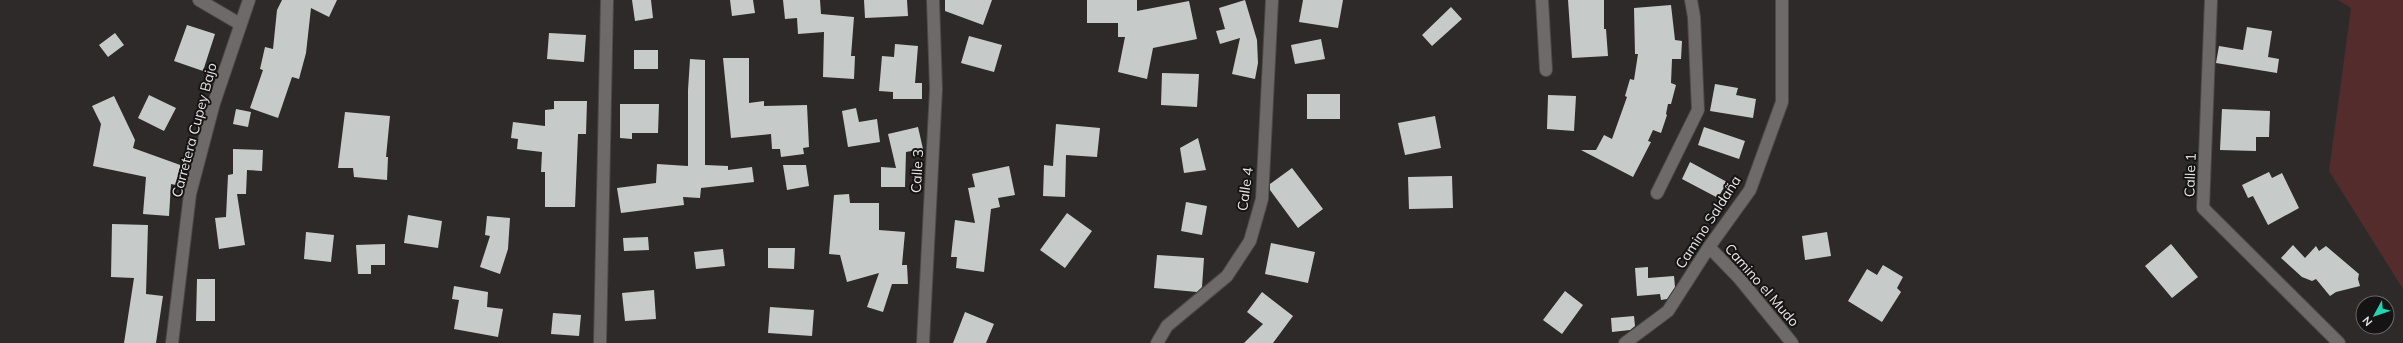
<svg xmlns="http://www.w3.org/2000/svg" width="2403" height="343" font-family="Mulish,sans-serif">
<rect width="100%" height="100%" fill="#2e2a2a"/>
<path fill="#542c2c" d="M 2338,0 L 2403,0 L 2403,289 L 2329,171 L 2351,8 Z"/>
<path fill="#c6cbc9" d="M 282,0 L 337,0 L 329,17 L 311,8 L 306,53 L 299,79 L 292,77 L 278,118 L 250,108 L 263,70 L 260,69 L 265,47 L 273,49 L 277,10 Z
M 632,0 L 651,0 L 653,18 L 635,21 Z
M 730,0 L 753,0 L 755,13 L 732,16 Z
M 783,0 L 820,0 L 821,14 L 854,17 L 851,56 L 855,56 L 854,79 L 823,77 L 824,32 L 798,34 L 797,18 L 785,19 Z
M 864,0 L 907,0 L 908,16 L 865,18 Z
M 945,0 L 992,0 L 983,25 L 945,11 Z
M 1087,0 L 1137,0 L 1137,11 L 1189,1 L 1197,39 L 1153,48 L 1147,79 L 1118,72 L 1125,37 L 1118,37 L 1118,23 L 1087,23 Z
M 1245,0 L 1257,40 L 1258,63 L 1255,79 L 1232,74 L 1240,38 L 1220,44 L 1216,31 L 1225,29 L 1219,8 Z
M 1303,0 L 1343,0 L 1338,28 L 1299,22 Z
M 1568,0 L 1604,0 L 1604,29 L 1606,29 L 1608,56 L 1572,58 Z
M 1671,5 L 1675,40 L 1682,41 L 1681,59 L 1672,59 L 1671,83 L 1676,85 L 1671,104 L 1668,104 L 1666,114 L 1667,115 L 1661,133 L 1653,130 L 1648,141 L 1651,142 L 1633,177 L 1581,150 L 1596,150 L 1604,135 L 1612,139 L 1627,97 L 1625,96 L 1630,79 L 1634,80 L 1638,54 L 1635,54 L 1634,8 Z
M 1451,7 L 1462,19 L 1432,46 L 1422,35 Z
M 187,25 L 215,34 L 203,71 L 174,61 Z
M 2247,27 L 2272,31 L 2268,57 L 2279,59 L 2277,73 L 2216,63 L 2219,46 L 2243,50 Z
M 115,33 L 124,45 L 108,57 L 99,45 Z
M 549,33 L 586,35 L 584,62 L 547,59 Z
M 969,36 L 1002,45 L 994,72 L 961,63 Z
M 1321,39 L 1325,59 L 1295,64 L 1291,45 Z
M 895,44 L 918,46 L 915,83 L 922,83 L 922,99 L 893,99 L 893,92 L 879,91 L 882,56 L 894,57 Z
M 634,50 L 658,50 L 658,69 L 634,69 Z
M 723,58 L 749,58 L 749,103 L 764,101 L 764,106 L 807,105 L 809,147 L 803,148 L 804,154 L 781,157 L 780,149 L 772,149 L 771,134 L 731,138 Z
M 690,59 L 705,60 L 705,165 L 728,166 L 728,170 L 752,167 L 754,182 L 701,188 L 700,198 L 683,197 L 684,205 L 621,213 L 617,188 L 656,183 L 657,164 L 688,166 L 688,90 Z
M 1162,73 L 1199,74 L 1197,107 L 1161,105 Z
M 1715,84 L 1738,88 L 1736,95 L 1756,99 L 1753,118 L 1710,111 Z
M 1307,94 L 1340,94 L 1340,119 L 1307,119 Z
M 149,95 L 176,108 L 164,131 L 138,118 Z
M 1548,95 L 1576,96 L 1574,131 L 1547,129 Z
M 114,96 L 135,140 L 133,148 L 183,166 L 176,185 L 171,184 L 169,216 L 143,214 L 146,177 L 93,166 L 101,124 L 92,106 Z
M 554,101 L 587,101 L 586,134 L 578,134 L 575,207 L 545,207 L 545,172 L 541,172 L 542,152 L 517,149 L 518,139 L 511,138 L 513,122 L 545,126 L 545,110 L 554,109 Z
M 620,104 L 659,104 L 658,133 L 632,133 L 632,139 L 620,138 Z
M 856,108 L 859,122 L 877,119 L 880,142 L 848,147 L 842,111 Z
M 236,109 L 251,112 L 248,127 L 233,124 Z
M 2222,109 L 2270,111 L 2269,137 L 2256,137 L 2256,151 L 2220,150 Z
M 345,112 L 390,116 L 386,157 L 388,157 L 387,180 L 354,177 L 353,168 L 338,168 Z
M 1435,116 L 1441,148 L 1405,155 L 1398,123 Z
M 1056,124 L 1100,128 L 1097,157 L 1066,155 L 1065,197 L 1043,196 L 1044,165 L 1053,166 Z
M 918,127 L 923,149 L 906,152 L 905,187 L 881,187 L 881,167 L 896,168 L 888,134 Z
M 1704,127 L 1745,141 L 1739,159 L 1698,145 Z
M 1198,138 L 1206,170 L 1184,173 L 1180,148 Z
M 233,149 L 263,150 L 262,171 L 247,170 L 246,194 L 237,194 L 245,245 L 219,249 L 215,218 L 226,217 L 228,175 L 233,174 Z
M 1690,162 L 1727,182 L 1718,198 L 1682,179 Z
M 783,165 L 806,165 L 809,186 L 787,190 Z
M 1009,166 L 1015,195 L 998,198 L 1000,207 L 991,209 L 984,272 L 956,268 L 957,257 L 951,257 L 955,220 L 975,223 L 968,188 L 975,187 L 972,174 Z
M 1292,168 L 1323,209 L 1298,228 L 1270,190 L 1270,184 Z
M 2269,172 L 2272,178 L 2282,173 L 2299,208 L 2268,225 L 2253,196 L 2248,198 L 2242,185 Z
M 1452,176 L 1453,208 L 1409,209 L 1408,177 Z
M 849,194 L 850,203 L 879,203 L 879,230 L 905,232 L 902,265 L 907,265 L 908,284 L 892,284 L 883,312 L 867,307 L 879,273 L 847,282 L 840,255 L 829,254 L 834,195 Z
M 1186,202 L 1207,206 L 1202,235 L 1181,231 Z
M 1067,213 L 1092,231 L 1065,268 L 1040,250 Z
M 408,215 L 442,221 L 438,248 L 404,243 Z
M 487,216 L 510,218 L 508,249 L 500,274 L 480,267 L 490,236 L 485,235 Z
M 112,224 L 148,225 L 146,294 L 163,296 L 156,343 L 124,343 L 134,278 L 111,277 Z
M 306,232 L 334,235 L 331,262 L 304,259 Z
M 1827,232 L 1831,256 L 1805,260 L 1802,236 Z
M 648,237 L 649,250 L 624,251 L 623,238 Z
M 1271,243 L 1315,252 L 1308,283 L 1265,274 Z
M 385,244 L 385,265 L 371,265 L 371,274 L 358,274 L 356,245 Z
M 2171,244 L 2198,277 L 2172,298 L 2145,266 Z
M 2293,245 L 2305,258 L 2316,246 L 2319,251 L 2326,246 L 2359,274 L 2358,279 L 2360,286 L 2336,292 L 2330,296 L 2316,279 L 2312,281 L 2302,277 L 2281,258 Z
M 768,248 L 795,248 L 794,269 L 768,268 Z
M 723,249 L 725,266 L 696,269 L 694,252 Z
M 1157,255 L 1204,258 L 1202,287 L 1197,292 L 1154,288 Z
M 1883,265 L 1903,277 L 1897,288 L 1901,292 L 1882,322 L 1848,301 L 1867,269 L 1877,275 Z
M 1648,267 L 1648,278 L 1674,276 L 1675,287 L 1667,299 L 1661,300 L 1660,294 L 1637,296 L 1635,268 Z
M 197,279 L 215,279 L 215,321 L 196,321 Z
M 454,286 L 488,292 L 487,307 L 503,309 L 498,337 L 454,329 L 459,300 L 452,299 Z
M 654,290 L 656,319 L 625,321 L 622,293 Z
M 1565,291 L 1583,305 L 1562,334 L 1543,320 Z
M 1262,292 L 1293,316 L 1273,343 L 1244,343 L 1263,324 L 1247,312 Z
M 770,307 L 814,310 L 812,336 L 768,333 Z
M 965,312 L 994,324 L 986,343 L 953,343 Z
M 553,313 L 581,315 L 579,336 L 551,334 Z
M 1634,316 L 1635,326 L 1630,330 L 1612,332 L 1611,318 Z"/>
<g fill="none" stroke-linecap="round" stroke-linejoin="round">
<defs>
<path id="minor" d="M 199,0 L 240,24
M 1542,0 L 1546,70
M 2211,0 L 2203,208 L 2339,343
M 1657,193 L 1698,110 L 1694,17 L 1691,0
M 1709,247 L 1739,278 L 1792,343
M 600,343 L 607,0
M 923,343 L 936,89 L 933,0
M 1157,343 L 1167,326 L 1227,276 L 1250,241 L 1262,199 L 1272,0
M 1625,343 L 1668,311 L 1709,247 L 1750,190 L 1782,102 L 1782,0"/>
<path id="tertiary" d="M 172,343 L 190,194 L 214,103 L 249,0"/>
</defs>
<use href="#minor" stroke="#4c4949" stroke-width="14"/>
<use href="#tertiary" stroke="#4c4949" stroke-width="14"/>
<use href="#minor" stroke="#6f6a6a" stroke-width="12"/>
<use href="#tertiary" stroke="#6f6a6a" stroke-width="12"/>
</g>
<g text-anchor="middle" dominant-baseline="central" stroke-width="4" stroke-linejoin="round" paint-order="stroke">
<g font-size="14" fill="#e7e4e4" stroke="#151313">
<text transform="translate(194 130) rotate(-75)">Carretera Cupey Bajo</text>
<text transform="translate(917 171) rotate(-87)">Calle 3</text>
<text transform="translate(2190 175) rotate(-88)">Calle 1</text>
<text transform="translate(1245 189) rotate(-82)">Calle 4</text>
<text transform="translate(1708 222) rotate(-57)">Camino Saldaña</text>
<text transform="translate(1762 285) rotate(49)">Camino el Mudo</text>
</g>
</g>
<g transform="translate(2375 315) rotate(230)"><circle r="19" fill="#151313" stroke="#696767"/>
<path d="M0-3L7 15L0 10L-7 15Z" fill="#21d5b0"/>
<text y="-6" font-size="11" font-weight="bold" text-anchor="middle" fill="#e7e4e4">N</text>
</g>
</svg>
